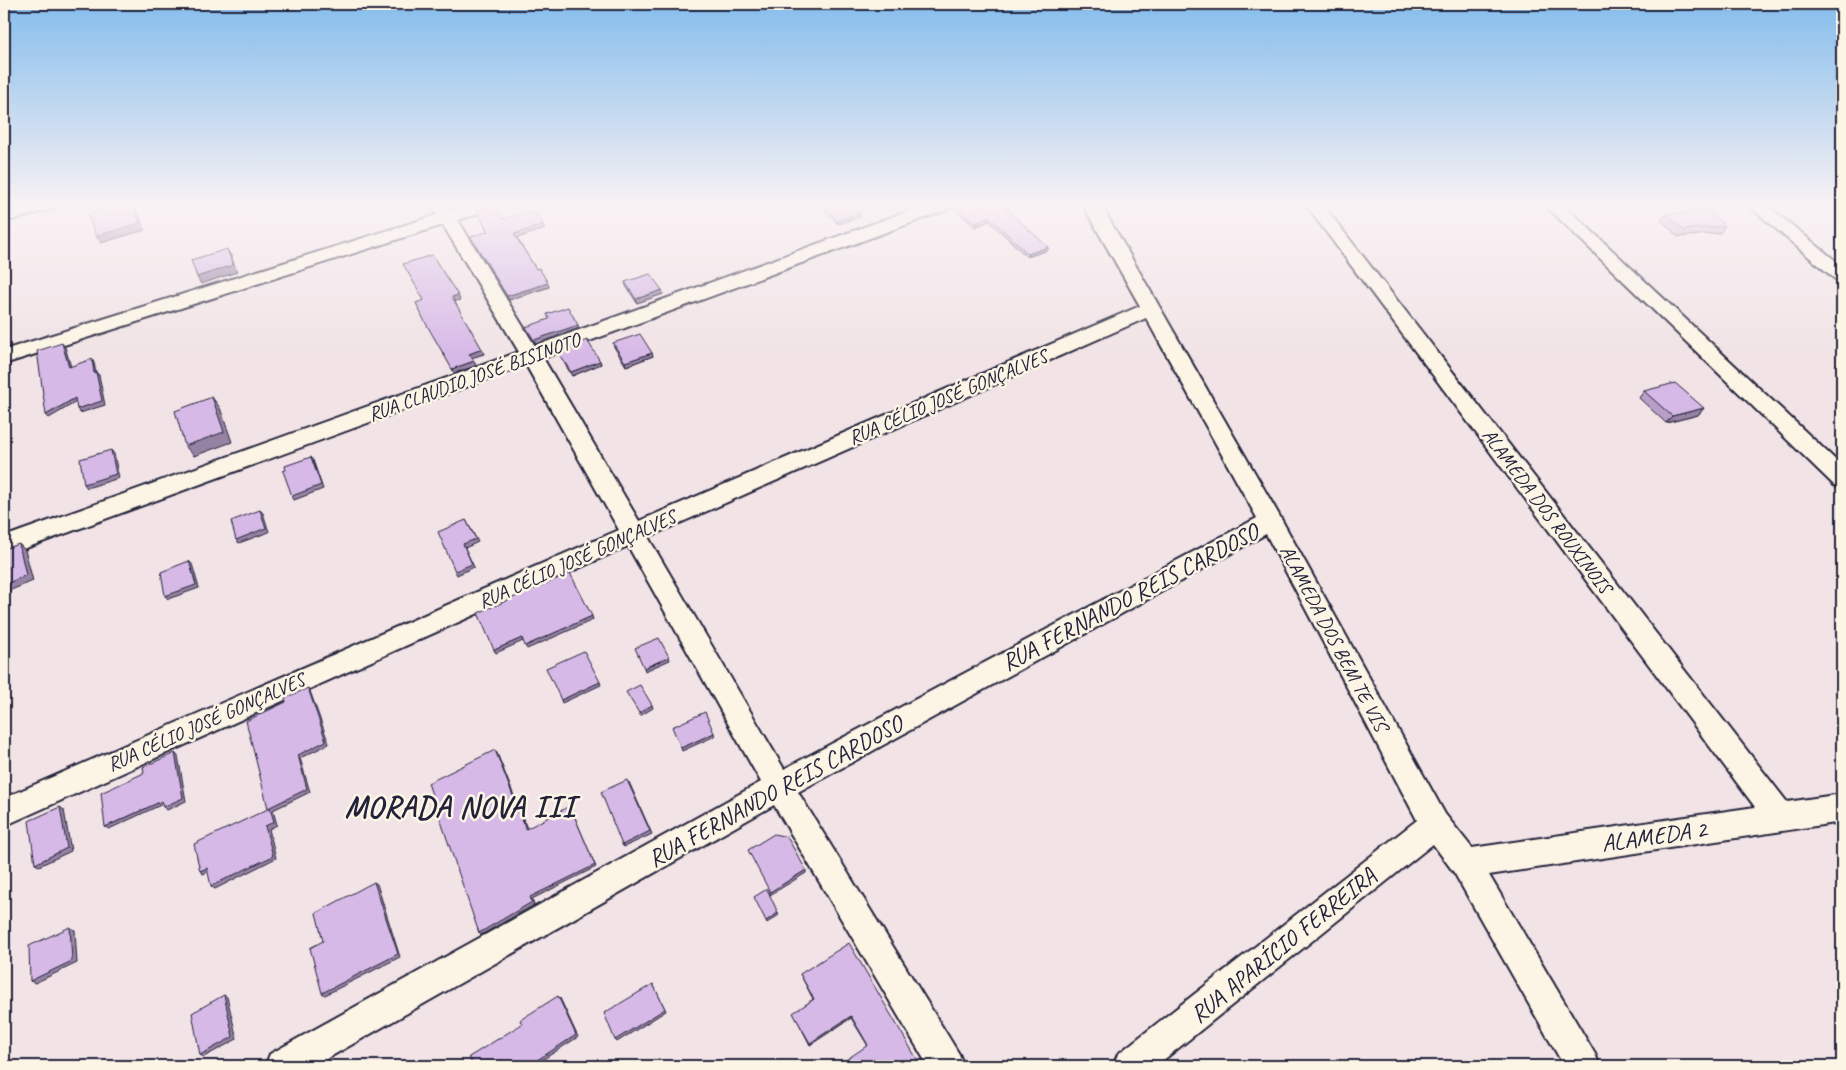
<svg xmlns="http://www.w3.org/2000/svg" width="1846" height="1070" font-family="Caveat,sans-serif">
<rect width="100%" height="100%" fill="#f1e3e6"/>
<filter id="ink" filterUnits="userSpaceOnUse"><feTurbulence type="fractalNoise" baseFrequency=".02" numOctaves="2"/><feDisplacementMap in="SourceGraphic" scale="10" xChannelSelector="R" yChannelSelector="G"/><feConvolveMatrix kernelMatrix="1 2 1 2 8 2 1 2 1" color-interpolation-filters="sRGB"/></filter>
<g filter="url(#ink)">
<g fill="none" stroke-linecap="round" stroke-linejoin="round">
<defs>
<path id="minor" d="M 25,205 L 54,205 L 52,209 L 4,222 L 4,212 Z
M 431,205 L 449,205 L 452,210 L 467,205 L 495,205 L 493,209 L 458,220 L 535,346 L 925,205 L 951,205 L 949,209 L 543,358 L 639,521 L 1140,306 L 1083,205 L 1101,205 L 1279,515 L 1445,814 L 1472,848 L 1755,807 L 1306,205 L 1323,205 L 1787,802 L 1842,794 L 1842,822 L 1489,875 L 1595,1054 L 1600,1066 L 1564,1066 L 1455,874 L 1433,844 L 1156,1066 L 1113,1066 L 1118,1054 L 1417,820 L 1266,534 L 798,792 L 959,1054 L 964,1066 L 928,1066 L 774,805 L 314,1066 L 265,1066 L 270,1054 L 761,782 L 628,546 L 4,826 L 4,798 L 619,530 L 526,365 L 4,556 L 4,537 L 519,352 L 443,225 L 4,364 L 4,350 L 437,215 ZM 1146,318 L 1257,518 L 784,769 L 648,537 Z
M 1545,205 L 1564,205 L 1842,466 L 1842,487 L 1834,485 Z
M 1748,205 L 1767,205 L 1842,266 L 1842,281 L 1835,279 Z"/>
</defs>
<use href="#minor" stroke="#22223b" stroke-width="4"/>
<use href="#minor" fill="#fcf5e5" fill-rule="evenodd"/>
</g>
<path fill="#b99fc7" stroke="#22223b" d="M 952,205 L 1016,205 L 1007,209 L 1048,250 L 1027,257 L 989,221 L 975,227 L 952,207 Z
M 824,206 L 860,217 L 838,224 L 824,210 Z
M 477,211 L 503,219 L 543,225 L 545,229 L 517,238 L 536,269 L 549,287 L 509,300 L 473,241 L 471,237 L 488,232 Z
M 1666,214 L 1725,226 L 1720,233 L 1678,237 L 1661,220 Z
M 625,282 L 662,290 L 663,294 L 637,303 L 626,286 Z
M 613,343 L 652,353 L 653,356 L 626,366 L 614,347 Z
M 557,351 L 600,361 L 601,364 L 572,376 L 559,354 Z
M 1644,391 L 1704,408 L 1698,415 L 1666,423 L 1639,398 Z
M 800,974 L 921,1066 L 868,1046 L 851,1018 L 810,1045 L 794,1014 L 813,999 Z"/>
<path fill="#9682a2" stroke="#22223b" d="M 133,205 L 134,205 L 136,209 L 145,230 L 101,243 L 96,236 Z
M 1007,205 L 1016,205 L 1004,210 L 1004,207 Z
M 859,213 L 860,217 L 838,224 L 837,221 Z
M 989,217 L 989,221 L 975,227 L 975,223 Z
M 543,225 L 545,229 L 516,238 L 514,234 Z
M 1048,247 L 1048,250 L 1027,257 L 1028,254 Z
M 227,249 L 231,256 L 237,272 L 201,284 L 197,277 Z
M 548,283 L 549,287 L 509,300 L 507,296 Z
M 662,290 L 663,294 L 637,303 L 636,299 Z
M 458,295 L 460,300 L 454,302 L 452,297 Z
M 578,325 L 579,328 L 536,344 L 534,340 Z
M 62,343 L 65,347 L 72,370 L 69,367 Z
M 482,349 L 484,354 L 471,358 L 469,354 Z
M 652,353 L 653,356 L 626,366 L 625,362 Z
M 92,359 L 94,363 L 97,376 L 94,373 Z
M 474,361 L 476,366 L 454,373 L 452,369 Z
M 600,361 L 601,364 L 572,376 L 571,372 Z
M 96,372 L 99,375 L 105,405 L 80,413 L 77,409 Z
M 212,397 L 220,408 L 232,442 L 194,456 L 185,446 Z
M 75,398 L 78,401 L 49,418 L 46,415 Z
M 1704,408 L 1698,415 L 1666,423 L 1672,416 Z
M 111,450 L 114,454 L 119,478 L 87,488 L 84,484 Z
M 311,457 L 313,460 L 323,489 L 294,500 L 292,496 Z
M 260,510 L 263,513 L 269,532 L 239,543 L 236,540 Z
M 466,520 L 478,542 L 465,548 L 474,567 L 457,575 L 455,571 L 463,544 Z
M 19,544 L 25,550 L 33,581 L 4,593 L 4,585 Z
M 189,561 L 192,564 L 199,588 L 168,599 L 165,596 Z
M 592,616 L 593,620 L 527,649 L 525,646 Z
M 522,638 L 523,641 L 496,653 L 494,650 Z
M 669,657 L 670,660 L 645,671 L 644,668 Z
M 600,682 L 601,685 L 562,703 L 561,700 Z
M 308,688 L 310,691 L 329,744 L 300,758 L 310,792 L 273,810 L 277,825 L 269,829 L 276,858 L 215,889 L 211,886 L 265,826 L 268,808 L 298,755 Z
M 652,705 L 653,708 L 640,716 L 639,713 Z
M 714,733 L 715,736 L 682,751 L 681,748 Z
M 495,750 L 497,753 L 528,831 L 526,829 Z
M 175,753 L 178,756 L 186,801 L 167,810 L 163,807 Z
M 629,782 L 652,834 L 624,847 L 622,845 Z
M 162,801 L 165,803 L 109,829 L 105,827 Z
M 570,806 L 596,867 L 532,899 L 534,905 L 481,935 L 479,933 L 530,897 Z
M 60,807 L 64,810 L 71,851 L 39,866 L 35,864 Z
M 207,868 L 211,870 L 203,874 L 200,871 Z
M 806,870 L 806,873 L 770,895 L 770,892 Z
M 374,882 L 377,884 L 400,957 L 325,995 L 322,993 Z
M 778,913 L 779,915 L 767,923 L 766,921 Z
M 70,927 L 75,930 L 77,963 L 35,983 L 30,981 Z
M 653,984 L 666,1011 L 617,1042 L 615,1040 Z
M 224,995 L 227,997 L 237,1039 L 204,1057 L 200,1055 Z
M 558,996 L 560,998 L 578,1037 L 533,1066 L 528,1066 Z
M 851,1016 L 851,1018 L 810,1045 L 810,1043 Z"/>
<path fill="#d7b9e7" stroke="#22223b" d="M 119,205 L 133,205 L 140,223 L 96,236 L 88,215 Z
M 493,205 L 503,219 L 534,210 L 543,225 L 514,234 L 536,269 L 539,268 L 548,283 L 507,296 L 471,237 L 488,231 L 477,211 Z
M 826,205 L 852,205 L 859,213 L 837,221 L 824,206 Z
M 954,205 L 1007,205 L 1004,207 L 1048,247 L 1028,254 L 989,217 L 975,223 Z
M 1707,210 L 1725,226 L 1683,230 L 1666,214 Z
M 227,249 L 233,265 L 197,277 L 191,260 Z
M 432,255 L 458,295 L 452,297 L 482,349 L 469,354 L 474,361 L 452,369 L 424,320 L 416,303 L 424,300 L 403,264 Z
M 650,274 L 662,290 L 636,299 L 625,282 Z
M 568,307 L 578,325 L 534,340 L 526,327 L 549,319 L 547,314 Z
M 640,334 L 652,353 L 625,362 L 613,343 Z
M 587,340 L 600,361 L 571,372 L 557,351 Z
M 62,343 L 69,367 L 92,359 L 94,373 L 96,372 L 102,401 L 77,409 L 75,398 L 46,415 L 37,351 Z
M 1675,383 L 1704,408 L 1672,416 L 1644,391 Z
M 212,397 L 224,432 L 185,446 L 175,411 Z
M 111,450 L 116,474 L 84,484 L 80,459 Z
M 311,457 L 321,485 L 292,496 L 283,471 L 286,470 L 285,466 Z
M 260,510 L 266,528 L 236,540 L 231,521 Z
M 466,520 L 476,539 L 463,544 L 472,564 L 455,571 L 438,532 Z
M 19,544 L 26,575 L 4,585 L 4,549 Z
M 189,561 L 196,585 L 165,596 L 161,572 Z
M 570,573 L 592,616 L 525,646 L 522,638 L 494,650 L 478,613 Z
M 659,638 L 669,657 L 644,668 L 635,648 Z
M 584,651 L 600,682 L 561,700 L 546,668 Z
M 640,685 L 652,705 L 639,713 L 626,692 Z
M 308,688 L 326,741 L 298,755 L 307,789 L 268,808 L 246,721 L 286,702 L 285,698 Z
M 705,712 L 714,733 L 681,748 L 672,727 Z
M 495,750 L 526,829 L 570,806 L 595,865 L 530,897 L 532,902 L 479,933 L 428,783 Z
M 175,753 L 183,798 L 163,807 L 162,801 L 105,827 L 101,793 L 144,773 L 143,767 Z
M 627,780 L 650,831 L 622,845 L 601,792 Z
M 60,807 L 67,848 L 35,864 L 29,821 Z
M 270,808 L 274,822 L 265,826 L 273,856 L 211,886 L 207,868 L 200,871 L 194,844 Z
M 774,834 L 787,837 L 806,870 L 770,892 L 748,850 Z
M 374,882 L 398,954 L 322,993 L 310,948 L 323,941 L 316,913 Z
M 767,889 L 778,913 L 766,921 L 754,897 Z
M 70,927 L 72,961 L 30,981 L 29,946 Z
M 849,943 L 921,1066 L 837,1066 L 868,1045 L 851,1016 L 810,1043 L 793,1013 L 814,999 L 800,974 Z
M 653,984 L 665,1009 L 615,1040 L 604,1013 Z
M 224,995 L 233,1037 L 200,1055 L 192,1013 Z
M 558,996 L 576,1035 L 528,1066 L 473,1066 L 469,1057 L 522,1024 L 520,1020 Z"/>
</g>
<linearGradient id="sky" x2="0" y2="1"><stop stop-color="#85bdec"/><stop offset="0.58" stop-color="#f9f2f4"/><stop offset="1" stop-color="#f9f2f4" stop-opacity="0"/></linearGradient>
<rect width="1846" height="355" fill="url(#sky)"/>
<g text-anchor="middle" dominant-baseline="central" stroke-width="5" stroke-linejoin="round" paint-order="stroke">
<g font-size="20" fill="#22223b" stroke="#fcf5e5">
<text transform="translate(474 377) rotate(-20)">RUA CLAUDIO JOSÉ BISINOTO</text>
<text transform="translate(948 397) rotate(-23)">RUA CÉLIO JOSÉ GONÇALVES</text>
<text transform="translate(1547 511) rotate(53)">ALAMEDA DOS ROUXINOIS</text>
<text transform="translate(577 559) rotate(-24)">RUA CÉLIO JOSÉ GONÇALVES</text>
<text transform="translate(1334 638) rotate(62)">ALAMEDA DOS BEM TE VIS</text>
<text transform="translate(206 722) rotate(-24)">RUA CÉLIO JOSÉ GONÇALVES</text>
</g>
<g font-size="24" fill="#22223b" stroke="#fcf5e5">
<text transform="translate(1130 597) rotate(-28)">RUA FERNANDO REIS CARDOSO</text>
<text transform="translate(775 791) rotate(-29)">RUA FERNANDO REIS CARDOSO</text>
<text transform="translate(1654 836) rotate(-8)">ALAMEDA 2</text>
<text transform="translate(1283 945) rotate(-39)">RUA APARÍCIO FERREIRA</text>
</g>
<g font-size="30" font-weight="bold" letter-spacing="1" fill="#22223b" stroke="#fcf5e5">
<text x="460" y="807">MORADA NOVA III</text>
</g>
</g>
<rect width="1846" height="1070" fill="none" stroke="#fcf5e5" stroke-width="20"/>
<rect x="10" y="10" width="1826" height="1050" fill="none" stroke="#22223b" stroke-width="2" filter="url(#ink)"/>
</svg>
